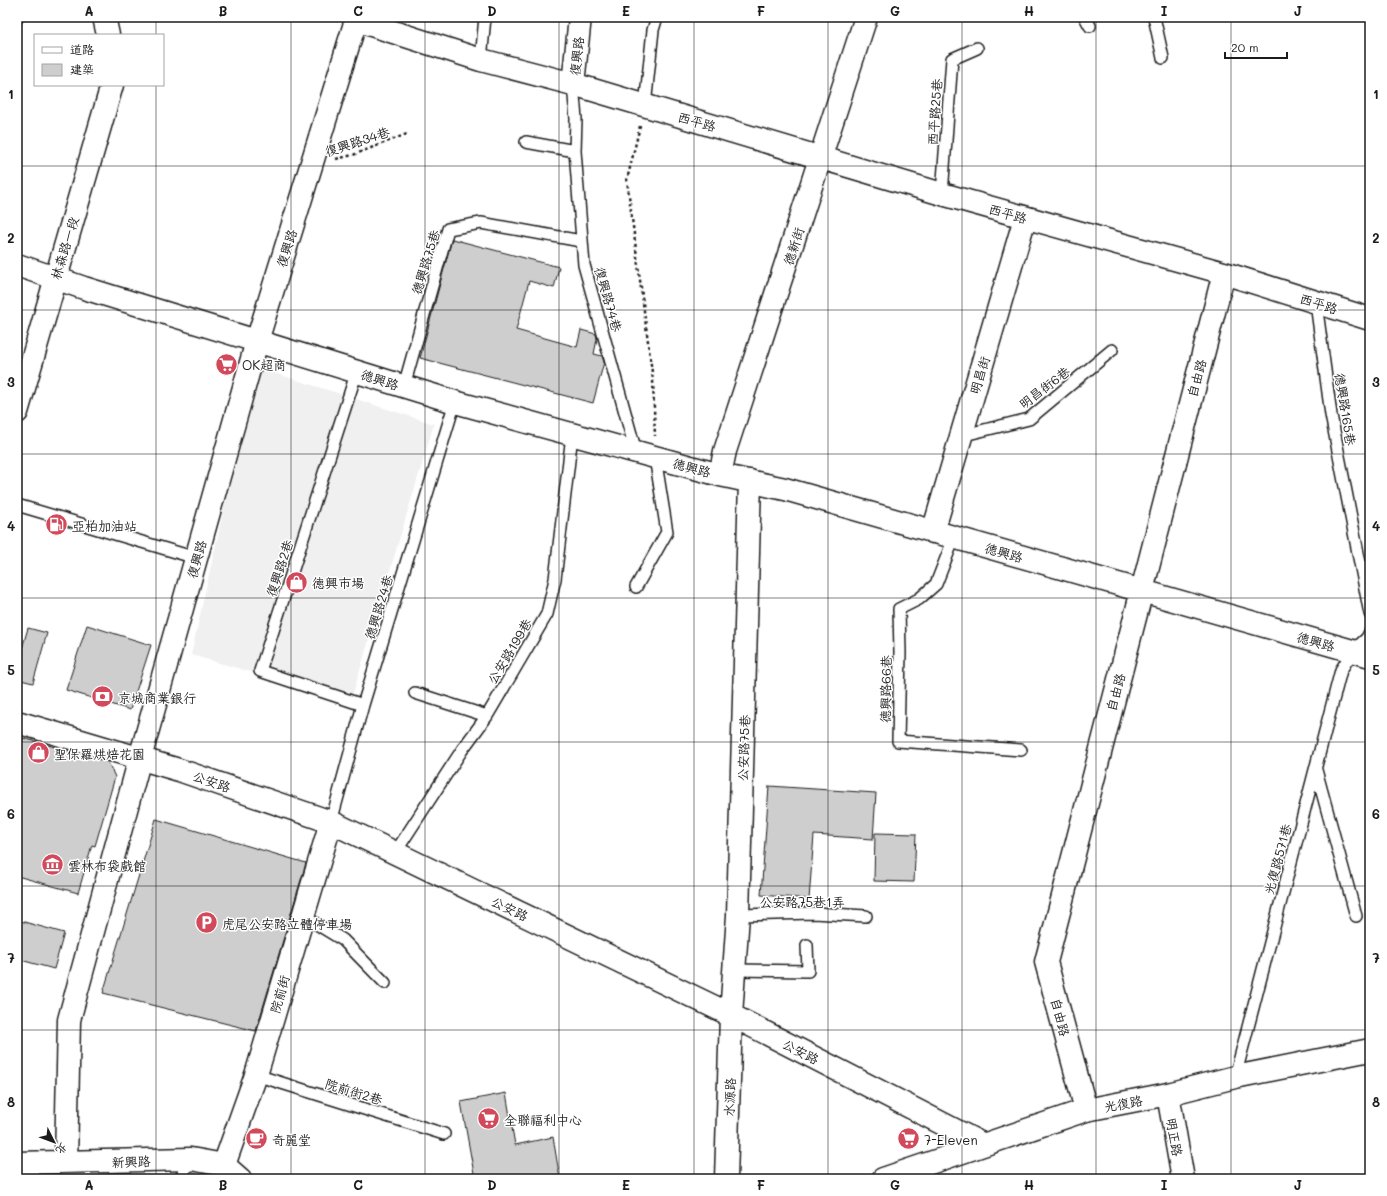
<svg xmlns="http://www.w3.org/2000/svg" width="1387" height="1196" font-family="Mali,'LXGW WenKai TC',sans-serif">
<rect width="100%" height="100%" fill="#fff"/>
<filter id="ink" filterUnits="userSpaceOnUse"><feTurbulence type="fractalNoise" baseFrequency=".025" numOctaves="2"/><feDisplacementMap in="SourceGraphic" scale="8" xChannelSelector="R" yChannelSelector="G"/><feConvolveMatrix kernelMatrix="1 2 1 2 8 2 1 2 1" color-interpolation-filters="sRGB"/></filter>
<g filter="url(#ink)">
<path fill="#f0f0f0" d="M 262,369 L 434,424 L 351,700 L 191,655 L 224,508 Z"/>
<path fill="#cecece" stroke="#1c1c1c" d="M 452,239 L 559,267 L 554,288 L 529,281 L 516,330 L 577,347 L 581,330 L 596,334 L 597,339 L 594,354 L 602,356 L 604,362 L 593,403 L 420,358 Z
M 87,625 L 151,645 L 130,710 L 66,690 Z
M 28,628 L 47,633 L 33,683 L 17,679 L 17,666 Z
M 23,738 L 108,762 L 115,777 L 95,846 L 92,845 L 78,893 L 17,876 L 17,757 Z
M 769,786 L 876,793 L 873,839 L 814,835 L 809,899 L 761,895 Z
M 156,819 L 306,863 L 256,1031 L 103,993 Z
M 875,833 L 916,834 L 914,882 L 874,881 Z
M 17,920 L 64,933 L 54,969 L 17,959 Z
M 506,1093 L 515,1145 L 553,1137 L 560,1179 L 475,1179 L 461,1102 Z"/>
<g fill="none" stroke-linecap="round" stroke-linejoin="round">
<defs>
<path id="service" d="M 1085,17 L 1090,26
M 1154,17 L 1163,58
M 17,18 L 18,17
M 481,60 L 485,17
M 573,84 L 576,119 L 575,151 L 584,265 L 636,452
M 645,106 L 653,30 L 657,17
M 526,142 L 575,151
M 942,194 L 952,59 L 977,48
M 1316,303 L 1331,415 L 1370,614
M 357,371 L 260,671 L 363,705
M 404,386 L 448,229 L 481,223 L 581,241
M 960,436 L 1029,419 L 1112,350
M 17,505 L 196,558
M 954,538 L 936,584 L 919,599 L 899,609 L 900,653 L 898,741 L 1021,750
M 636,587 L 667,532 L 655,457
M 415,693 L 487,716
M 1316,770 L 1356,916
M 331,822 L 363,705 L 455,402
M 395,853 L 462,750 L 487,716 L 547,614 L 555,579 L 572,435
M 302,915 L 343,940 L 385,983
M 738,915 L 813,913 L 866,916
M 734,970 L 808,971 L 807,945
M 256,1075 L 444,1134
M 1235,1077 L 1341,670 L 1353,651 L 1367,638 L 1370,632
M 180,1179 L 191,1159"/>
<path id="minor" d="M 573,84 L 580,17
M 17,265 L 84,288 L 455,402 L 720,475 L 785,489 L 1370,656
M 720,475 L 725,451 L 866,17
M 933,532 L 1025,218
M 17,722 L 179,770 L 331,822 L 731,1015 L 982,1144
M 1168,1094 L 1183,1179
M 1086,1110 L 1046,962 L 1224,273
M 66,1162 L 69,1020 L 140,758 L 257,341 L 356,20 L 481,60 L 573,84 L 942,194 L 1224,273 L 1370,319
M 17,1163 L 191,1159 L 224,1165 L 240,1179
M 224,1165 L 256,1075 L 331,822
M 726,1179 L 731,1015 L 738,915 L 750,481"/>
<path id="tertiary" d="M 883,1179 L 1086,1110 L 1168,1094 L 1235,1077 L 1370,1050"/>
<path id="secondary" d="M 104,17 L 108,35
M 17,412 L 112,85"/>
</defs>
<use href="#service" stroke="#1c1c1c" stroke-width="14"/>
<use href="#minor" stroke="#1c1c1c" stroke-width="25"/>
<use href="#tertiary" stroke="#1c1c1c" stroke-width="25"/>
<use href="#secondary" stroke="#1c1c1c" stroke-width="25"/>
<path stroke="#1c1c1c" stroke-width="2.5" stroke-dasharray="3 3" stroke-linecap="butt" d="M 640,126 L 627,180 L 653,380 L 655,436
M 336,159 L 353,155 L 407,134"/>
<use href="#service" stroke="#fff" stroke-width="11"/>
<use href="#minor" stroke="#fff" stroke-width="22"/>
<use href="#tertiary" stroke="#fff" stroke-width="22"/>
<use href="#secondary" stroke="#fff" stroke-width="22"/>
</g>
</g>
<path fill="none" stroke="#1c1c1c" stroke-width="1" stroke-opacity="0.55" d="M 156,17 L 156,35M 291,17 L 291,1179M 425,17 L 425,1179M 559,17 L 559,1179M 694,17 L 694,1179M 828,17 L 828,1179M 962,17 L 962,1179M 1096,17 L 1096,1179M 1231,17 L 1231,1179M 156,85 L 156,1179M 17,166 L 1370,166M 17,310 L 1370,310M 17,454 L 1370,454M 17,598 L 1370,598M 17,742 L 1370,742M 17,886 L 1370,886M 17,1030 L 1370,1030"/>
<defs>
<symbol id="supermarket-disc" viewBox="-11 -11 22 22"><circle r="9.5" fill="#d1495b" stroke="#fff"/><path d="M-6-5.5h2.5l.6 2H6L4.5 2H-2.5L-4.4-4H-6ZM-1.5 3.2a1.3 1.3 0 1 0 .1 0ZM3 3.2a1.3 1.3 0 1 0 .1 0Z" fill="#fff"/></symbol>
<symbol id="fuel-disc" viewBox="-11 -11 22 22"><circle r="9.5" fill="#d1495b" stroke="#fff"/><path d="M-5.5-6h7V0h2V4h1.3V-2.5L3-4.5l.8-.8L6-3V5H2.5V1h-1V6h-7ZM-4.2-4.7v3.2H.2V-4.7Z" fill="#fff"/></symbol>
<symbol id="shop-disc" viewBox="-11 -11 22 22"><circle r="9.5" fill="#d1495b" stroke="#fff"/><path d="M-5-2.5h2.3a2.7 3.5 0 0 1 5.4 0H5L5.5 6h-11ZM-1.5-2.5h3a1.5 2.3 0 0 0-3 0Z" fill="#fff"/></symbol>
<symbol id="bank-disc" viewBox="-11 -11 22 22"><circle r="9.5" fill="#d1495b" stroke="#fff"/><path d="M-6-4H6V4H-6ZM0-2.3a2.3 2.3 0 1 0 0 4.6a2.3 2.3 0 1 0 0-4.6Z" fill="#fff"/></symbol>
<symbol id="museum-disc" viewBox="-11 -11 22 22"><circle r="9.5" fill="#d1495b" stroke="#fff"/><path d="M0-6L6-3V-2H-6V-3ZM-5-1h2V3h-2ZM-1-1h2V3h-2ZM3-1h2V3H3ZM-6 4H6V6H-6Z" fill="#fff"/></symbol>
<symbol id="parking-disc" viewBox="-11 -11 22 22"><circle r="9.5" fill="#d1495b" stroke="#fff"/><path d="M-3.5-5.5H1a3.5 3.5 0 0 1 0 7H-1V5.5H-3.5ZM-1-3.4V-.6H.8a1.4 1.4 0 0 0 0-2.8Z" fill="#fff"/></symbol>
<symbol id="cafe-disc" viewBox="-11 -11 22 22"><circle r="9.5" fill="#d1495b" stroke="#fff"/><path d="M-5.5-4.5H6V0H3Q3 3.5 0 3.5H-2.5Q-5.5 3.5-5.5 0ZM3-3.2v2h1.7v-2ZM-6 4.5H4V6H-6Z" fill="#fff"/></symbol>
</defs>
<g fill-rule="evenodd">
<use href="#supermarket-disc" x="214" y="352" width="25" height="25"/>
<use href="#fuel-disc" x="44" y="512" width="25" height="25"/>
<use href="#shop-disc" x="284" y="570" width="25" height="25"/>
<use href="#bank-disc" x="90" y="684" width="25" height="25"/>
<use href="#shop-disc" x="26" y="740" width="25" height="25"/>
<use href="#museum-disc" x="40" y="852" width="25" height="25"/>
<use href="#parking-disc" x="194" y="910" width="25" height="25"/>
<use href="#supermarket-disc" x="476" y="1106" width="25" height="25"/>
<use href="#cafe-disc" x="244" y="1126" width="25" height="25"/>
<use href="#supermarket-disc" x="896" y="1126" width="25" height="25"/>
</g>
<g text-anchor="middle" dominant-baseline="central" stroke-width="3" stroke-linejoin="round" paint-order="stroke">
<g font-size="13" fill="#1c1c1c" stroke="#fff">
<text transform="translate(576 56) rotate(-84)">復興路</text>
<text transform="translate(934 112) rotate(-86)">西平路25巷</text>
<text transform="translate(697 121) rotate(16)">西平路</text>
<text transform="translate(357 141) rotate(-18)">復興路34巷</text>
<text transform="translate(1008 213) rotate(16)">西平路</text>
<text transform="translate(793 246) rotate(-72)">德新街</text>
<text transform="translate(64 248) rotate(-73)">林森路一段</text>
<text transform="translate(286 248) rotate(-73)">復興路</text>
<text transform="translate(425 262) rotate(-73)">德興路75巷</text>
<text transform="translate(609 299) rotate(74)">復興路74巷</text>
<text transform="translate(1319 303) rotate(17)">西平路</text>
<text transform="translate(979 375) rotate(-73)">明昌街</text>
<text transform="translate(1196 378) rotate(-75)">自由路</text>
<text transform="translate(380 379) rotate(18)">德興路</text>
<text transform="translate(1044 387) rotate(-37)">明昌街6巷</text>
<text transform="translate(1346 409) rotate(81)">德興路165巷</text>
<text transform="translate(692 467) rotate(15)">德興路</text>
<text transform="translate(1004 552) rotate(16)">德興路</text>
<text transform="translate(196 559) rotate(-74)">復興路</text>
<text transform="translate(279 568) rotate(-72)">復興路2巷</text>
<text transform="translate(378 607) rotate(-73)">德興路24巷</text>
<text transform="translate(1316 641) rotate(16)">德興路</text>
<text transform="translate(509 651) rotate(-59)">公安路199巷</text>
<text transform="translate(885 689) rotate(-89)">德興路66巷</text>
<text transform="translate(1115 692) rotate(-75)">自由路</text>
<text transform="translate(743 748) rotate(-88)">公安路75巷</text>
<text transform="translate(212 781) rotate(19)">公安路</text>
<text transform="translate(1277 859) rotate(-75)">光復路571巷</text>
<text x="802" y="901">公安路75巷1弄</text>
<text transform="translate(510 908) rotate(26)">公安路</text>
<text transform="translate(279 994) rotate(-74)">院前街</text>
<text transform="translate(1061 1017) rotate(75)">自由路</text>
<text transform="translate(801 1051) rotate(27)">公安路</text>
<text transform="translate(354 1091) rotate(17)">院前街2巷</text>
<text transform="translate(729 1097) rotate(-88)">水源路</text>
<text transform="translate(1123 1103) rotate(-11)">光復路</text>
<text transform="translate(1175 1137) rotate(80)">明正路</text>
<text transform="translate(131 1161) rotate(-2)">新興路</text>
</g>
<g font-size="13" fill="#1c1c1c" stroke="#fff" text-anchor="start">
<text x="242" y="364">OK超商</text>
<text x="72" y="525">亞柏加油站</text>
<text x="312" y="582">德興市場</text>
<text x="118" y="697">京城商業銀行</text>
<text x="54" y="753">聖保羅烘焙花園</text>
<text x="68" y="865">雲林布袋戲館</text>
<text x="222" y="923">虎尾公安路立體停車場</text>
<text x="504" y="1119">全聯福利中心</text>
<text x="272" y="1139">奇麗堂</text>
<text x="924" y="1139">7-Eleven</text>
</g>
</g>
<rect width="1387" height="1196" fill="none" stroke="#fff" stroke-width="44"/>
<rect x="34" y="34" width="130" height="52" fill="#ffffff" stroke="#a4a4a4"/>
<rect x="42" y="47" width="20" height="6" fill="#ffffff" stroke="#a4a4a4"/>
<text x="70" y="54" font-size="12" fill="#1c1c1c">道路</text>
<rect x="42" y="64" width="20" height="12" fill="#cecece" stroke="#a4a4a4"/>
<text x="70" y="74" font-size="12" fill="#1c1c1c">建築</text>
<g transform="translate(54 1142) rotate(132)" stroke="#ffffff" stroke-width="3" paint-order="stroke">
<path d="M0-3L7 15L0 10L-7 15Z" fill="#1c1c1c"/>
<text y="-6" font-size="11" font-weight="bold" text-anchor="middle" fill="#1c1c1c">北</text>
</g>
<path d="M1225 52v6h62v-6" fill="none" stroke="#1c1c1c" stroke-width="2"/>
<text x="1231" y="52" font-size="12" fill="#1c1c1c" stroke="#ffffff" stroke-width="3" paint-order="stroke">20 m</text>
<rect x="22" y="22" width="1343" height="1152" fill="none" stroke="#1c1c1c" stroke-width="1.5"/>
<g font-size="13" text-anchor="middle" font-weight="bold" fill="#1c1c1c">
<text x="89" y="16">A</text>
<text x="223" y="16">B</text>
<text x="358" y="16">C</text>
<text x="492" y="16">D</text>
<text x="626" y="16">E</text>
<text x="761" y="16">F</text>
<text x="895" y="16">G</text>
<text x="1029" y="16">H</text>
<text x="1164" y="16">I</text>
<text x="1298" y="16">J</text>
<text x="11" y="99">1</text>
<text x="1376" y="99">1</text>
<text x="11" y="243">2</text>
<text x="1376" y="243">2</text>
<text x="11" y="387">3</text>
<text x="1376" y="387">3</text>
<text x="11" y="531">4</text>
<text x="1376" y="531">4</text>
<text x="11" y="675">5</text>
<text x="1376" y="675">5</text>
<text x="11" y="819">6</text>
<text x="1376" y="819">6</text>
<text x="11" y="963">7</text>
<text x="1376" y="963">7</text>
<text x="11" y="1107">8</text>
<text x="1376" y="1107">8</text>
<text x="89" y="1190">A</text>
<text x="223" y="1190">B</text>
<text x="358" y="1190">C</text>
<text x="492" y="1190">D</text>
<text x="626" y="1190">E</text>
<text x="761" y="1190">F</text>
<text x="895" y="1190">G</text>
<text x="1029" y="1190">H</text>
<text x="1164" y="1190">I</text>
<text x="1298" y="1190">J</text>
</g>
</svg>
